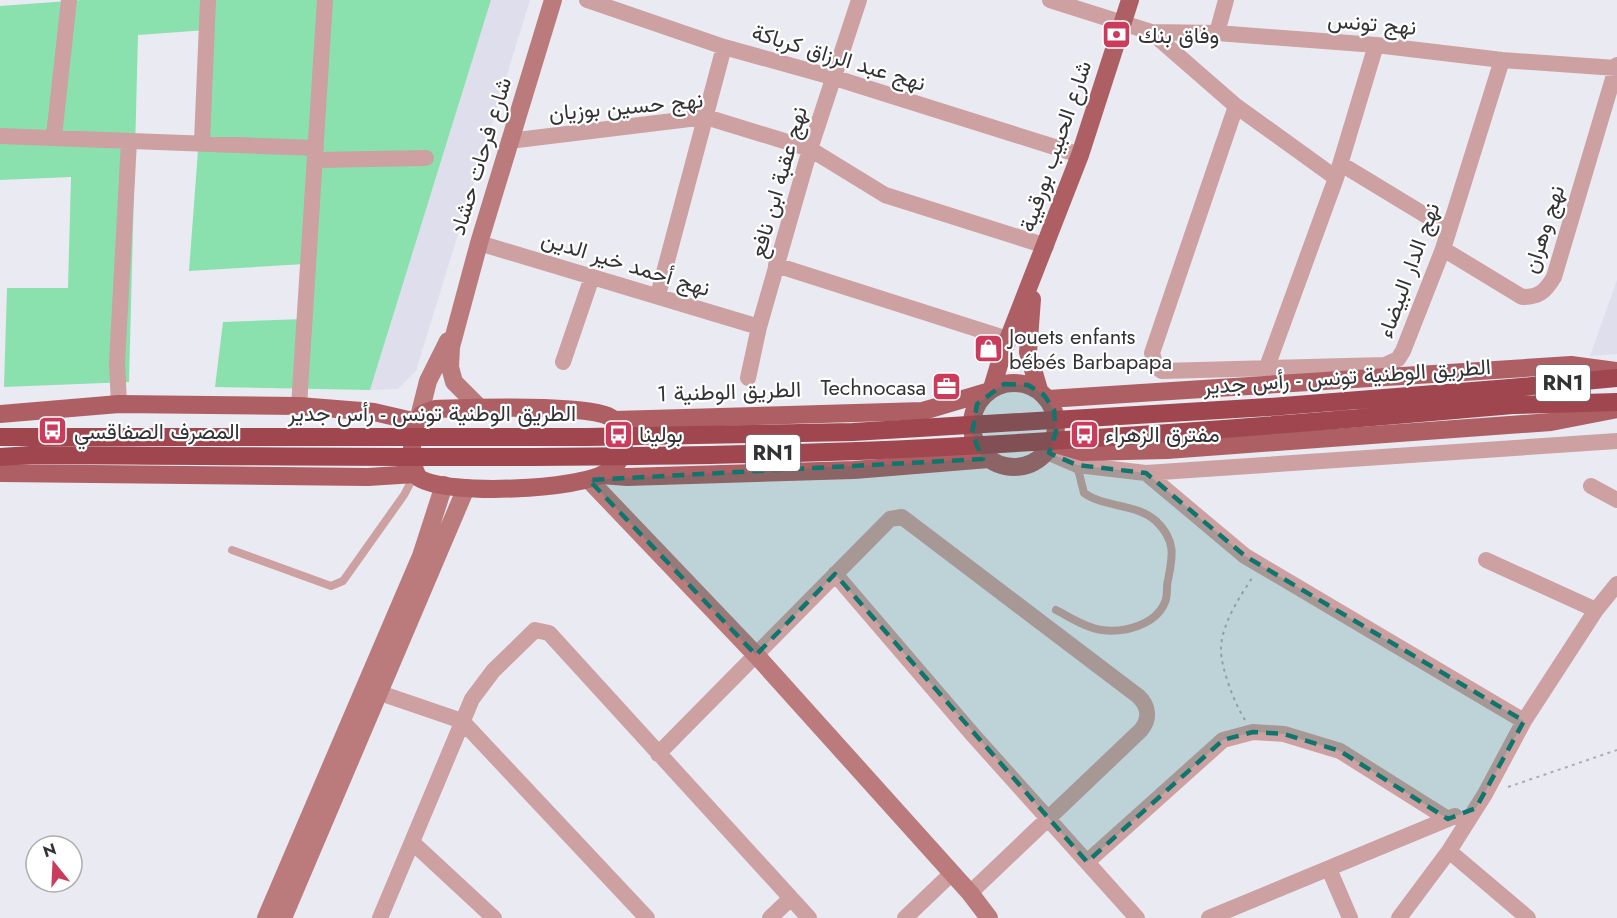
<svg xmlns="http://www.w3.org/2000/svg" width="1617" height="918" font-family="Jost,Vazirmatn,sans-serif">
<rect width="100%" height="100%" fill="#eaeaf2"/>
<path fill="#dfdeed" d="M 491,0 L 530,0 L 416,371 L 398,389 L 370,390 Z
M 1617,280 L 1617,354 L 1590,356 Z"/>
<path fill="#8ae1ae" d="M 82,0 L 491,0 L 370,390 L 215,387 L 223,322 L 304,319 L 305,264 L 189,271 L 207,30 L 138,35 L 129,382 L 4,387 L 7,288 L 68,288 L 71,177 L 0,180 L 0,6 Z"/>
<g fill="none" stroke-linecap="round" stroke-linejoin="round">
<path stroke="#ababb1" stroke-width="2" stroke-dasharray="3 4.5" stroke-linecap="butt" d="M 1245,720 C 1235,705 1221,668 1221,650 C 1221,625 1239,598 1252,578
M 1508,787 L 1617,750"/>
<path stroke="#cda0a1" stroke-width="8" d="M 232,550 L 331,586 L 343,581 L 404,495 L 415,474
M 1056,610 C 1070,617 1086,628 1102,630 C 1124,633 1156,625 1165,602 C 1168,596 1166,587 1168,580 C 1173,556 1176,540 1156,521 C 1136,503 1105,508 1084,493 L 1077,465"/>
<path stroke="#cda0a1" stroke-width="16" d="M 587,0 L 724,47 L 832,77 L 1080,155
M 1050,0 L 1151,32 L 1217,33 L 1376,45 L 1502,60 L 1616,68
M 1151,32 L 1236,106 L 1336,178
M 1217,33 L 1226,0
M 1236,106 L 1152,353 L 1156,367 L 1162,371 L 1385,365 L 1398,359 L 1403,351 L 1443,249 L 1502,60
M 0,136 L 316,148
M 54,136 L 69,0
M 509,141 L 706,117 L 810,149 L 885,195 L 1046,246
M 202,142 L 208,0
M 315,160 L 426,158
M 1341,164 L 1448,229
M 479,243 L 759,327
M 1443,249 L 1522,297 C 1539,297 1545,292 1554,277 L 1617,65
M 776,265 L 1008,339
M 658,295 L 724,47
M 563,362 L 592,277
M 1267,367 L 1336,178 L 1376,45
M 748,378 L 759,327 L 810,149 L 859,0
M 119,404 L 117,363 L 129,141
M 299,406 L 325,0
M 1047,452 L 1077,465 L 1146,473 L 1617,441
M 1146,473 L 1245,556 L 1524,721
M 1591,486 L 1617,500
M 1486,560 L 1596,610
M 835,574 L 973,735 L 1137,918
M 380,693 L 462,721 L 647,918
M 658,754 L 890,519 L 902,517 L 1138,696 C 1149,706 1150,719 1141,730 L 970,893
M 412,842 L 494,918
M 1449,851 L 1528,918
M 1087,862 L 1223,740 L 1253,732 L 1284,734 L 1340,751 L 1448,819
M 1329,869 L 1350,918
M 380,918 L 472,699 L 493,671 L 535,630 L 549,633 L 809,918
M 770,918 L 791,898
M 905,918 L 952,873
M 1209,918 L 1455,816
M 1399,918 L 1449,851 L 1485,794 L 1524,721 L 1596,610 L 1617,584"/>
<path stroke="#bb7b7d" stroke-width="18" d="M 481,409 L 454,382 L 450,367 L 451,347 L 479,243 L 553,0
M 419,417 L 428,381 L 448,341
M 589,480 L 756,655 L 970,893 L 989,918
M 266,918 L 421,556 L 444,485
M 283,918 L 466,488"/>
<path stroke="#ad5f64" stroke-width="18" d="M 1032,299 L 1028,352 L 1039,390
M972 425a42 42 0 1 1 84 0a42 42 0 1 1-84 0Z
M 992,388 L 1002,355 L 1080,155 L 1130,0
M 1048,399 L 1571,365 L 1617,371
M 435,409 C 469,408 581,404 608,416 C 618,421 624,430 624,442 C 624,454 618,466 607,472 C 579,490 447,496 419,478 C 409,466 410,426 421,415 C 425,412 430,411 435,409 Z
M 0,414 L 119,404 L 299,406 L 374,412 L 417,422
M 614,420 L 923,411 L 987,392
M 1052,443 L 1082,452 L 1167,450 L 1551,422 L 1617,409
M 0,473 L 368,477 L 415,474
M 601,475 L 627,477 L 854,470 L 989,459"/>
<path stroke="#9f464e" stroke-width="18" d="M 1510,388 L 1617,378
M 1513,405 L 1617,402
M 0,437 L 31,437
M 0,457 L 31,455"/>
<path stroke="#9f464e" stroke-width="18" d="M 31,437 L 587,437 L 853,432 L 1269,407 L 1510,388
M 31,455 C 307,456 583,461 859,451 C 1077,442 1295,424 1513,405"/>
</g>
<path fill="#0f766e" fill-opacity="0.2" stroke="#0f766e" stroke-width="4.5" stroke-dasharray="12 8" stroke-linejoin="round" d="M 1004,384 L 1028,385 L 1044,395 L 1054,410 L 1056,432 L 1049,453 L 1077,465 L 1146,473 L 1245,556 L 1524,721 L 1476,808 L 1448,819 L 1340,751 L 1284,734 L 1253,732 L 1223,740 L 1087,862 L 835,574 L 756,655 L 589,480 L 983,459 L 972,434 L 977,404 Z"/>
<defs>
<symbol id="bank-square" viewBox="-11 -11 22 22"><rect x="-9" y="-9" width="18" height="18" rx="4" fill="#cb3b5b" stroke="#fff"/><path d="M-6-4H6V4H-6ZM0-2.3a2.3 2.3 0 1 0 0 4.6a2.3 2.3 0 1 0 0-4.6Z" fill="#fff"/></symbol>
<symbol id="shop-square" viewBox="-11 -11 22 22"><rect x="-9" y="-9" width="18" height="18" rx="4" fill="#cb3b5b" stroke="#fff"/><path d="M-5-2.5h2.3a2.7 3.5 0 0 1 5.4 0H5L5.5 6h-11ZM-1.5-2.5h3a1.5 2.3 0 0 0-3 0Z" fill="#fff"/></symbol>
<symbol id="office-square" viewBox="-11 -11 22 22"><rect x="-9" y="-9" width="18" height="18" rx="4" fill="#cb3b5b" stroke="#fff"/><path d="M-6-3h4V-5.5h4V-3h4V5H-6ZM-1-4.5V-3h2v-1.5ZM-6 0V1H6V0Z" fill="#fff"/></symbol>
<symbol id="bus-square" viewBox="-11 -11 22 22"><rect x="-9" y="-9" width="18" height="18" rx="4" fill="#cb3b5b" stroke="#fff"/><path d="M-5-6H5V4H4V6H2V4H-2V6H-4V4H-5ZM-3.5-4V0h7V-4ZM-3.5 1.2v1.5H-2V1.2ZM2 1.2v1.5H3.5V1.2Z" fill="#fff"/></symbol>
</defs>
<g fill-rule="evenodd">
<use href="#bank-square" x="1100" y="18" width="33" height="33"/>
<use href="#shop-square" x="972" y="332" width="33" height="33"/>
<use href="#office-square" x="930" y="370" width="33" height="33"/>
<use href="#bus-square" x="36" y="414" width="33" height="33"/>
<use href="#bus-square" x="602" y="418" width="33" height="33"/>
<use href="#bus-square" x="1068" y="418" width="33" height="33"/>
</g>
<g text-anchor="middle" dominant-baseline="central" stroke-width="4.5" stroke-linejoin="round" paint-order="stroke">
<g fill="#fff" stroke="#707072" stroke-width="1.5">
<rect x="1536" y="365" width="54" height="36" rx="4.5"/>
<rect x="746" y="435" width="54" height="36" rx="4.5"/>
</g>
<g font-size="21" font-weight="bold" fill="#333336">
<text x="1563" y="383">RN1</text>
<text x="773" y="453">RN1</text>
</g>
<g font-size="22" fill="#333336" stroke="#fff">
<text transform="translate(1372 23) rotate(5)">نهج تونس</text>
<text transform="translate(839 57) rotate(17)">نهج عبد الرزاق كرباكة</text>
<text transform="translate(626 106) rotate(-5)">نهج حسين بوزيان</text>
<text transform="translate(1055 146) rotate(-71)">شارع الحبيب بورقيبة</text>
<text transform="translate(480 156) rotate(-73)">شارع فرحات حشاد</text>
<text transform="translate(778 182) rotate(-74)">نهج عقبة ابن نافع</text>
<text transform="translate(1543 229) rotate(-72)">نهج وهران</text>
<text transform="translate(626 263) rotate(17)">نهج أحمد خير الدين</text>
<text transform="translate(1408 270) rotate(-70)">نهج الدار البيضاء</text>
<text transform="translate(1347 376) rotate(-4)">الطريق الوطنية تونس - رأس جدير</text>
<text transform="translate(729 391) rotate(-2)">الطريق الوطنية 1</text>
<text x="432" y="413">الطريق الوطنية تونس - رأس جدير</text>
</g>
<g font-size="22" fill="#333336" stroke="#fff" text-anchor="start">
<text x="1138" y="35">وفاق بنك</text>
<text x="1009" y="336">Jouets enfants<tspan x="1009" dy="25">bébés Barbapapa</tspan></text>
<text x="926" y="387" text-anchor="end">Technocasa</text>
<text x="74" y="431">المصرف الصفاقسي</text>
<text x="639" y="434">بولينا</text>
<text x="1105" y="434">مفترق الزهراء</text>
</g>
</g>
<g transform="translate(54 864) rotate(342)"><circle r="28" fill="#ffffff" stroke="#adadaf" stroke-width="1.5"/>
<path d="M0-4.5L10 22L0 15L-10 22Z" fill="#cb3b5b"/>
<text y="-9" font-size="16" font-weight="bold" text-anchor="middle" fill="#333336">N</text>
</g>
</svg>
